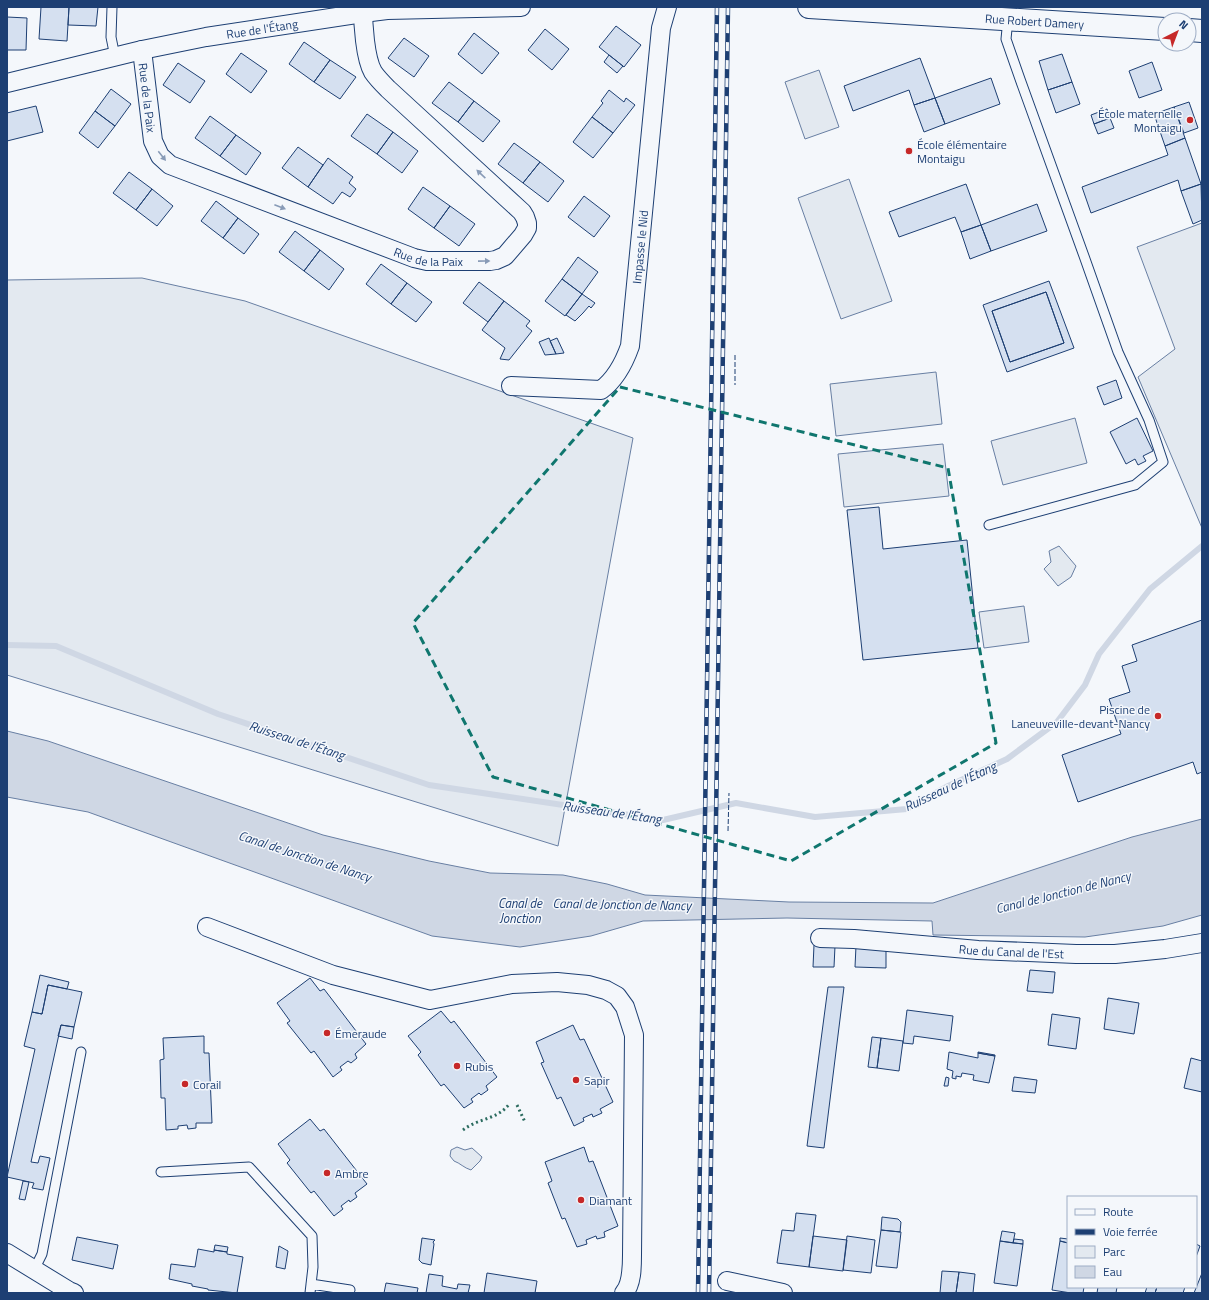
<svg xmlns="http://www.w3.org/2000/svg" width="1209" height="1300" font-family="'Titillium Web',sans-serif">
<rect width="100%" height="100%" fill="#f4f7fb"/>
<path fill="#e3e9f0" stroke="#687fa3" d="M 819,70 L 839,127 L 805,139 L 785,82 Z
M 849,179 L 892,301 L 841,319 L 798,198 Z
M 1202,223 L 1202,528 L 1138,377 L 1175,349 L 1137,247 Z
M 142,278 L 245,301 L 633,438 L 558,846 L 7,675 L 7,280 Z
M 936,372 L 942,424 L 836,436 L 830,384 Z
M 1075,418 L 1087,463 L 1003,485 L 991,441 Z
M 943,444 L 949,496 L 844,507 L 838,454 Z
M 1059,546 L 1076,566 L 1071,577 L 1058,586 L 1044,569 L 1051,562 L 1049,551 Z
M 1024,606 L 1029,642 L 984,648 L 979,612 Z
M 457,1147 L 465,1150 L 472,1148 L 482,1157 L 480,1161 L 471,1170 C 464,1168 460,1163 454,1161 L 450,1156 L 451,1150 Z"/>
<path fill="#cfd7e4" stroke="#687fa3" d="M 7,731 L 48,741 L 323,835 L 429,861 L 490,873 L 563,875 L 607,884 L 645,895 L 789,902 L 933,903 L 1132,837 L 1202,819 L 1202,915 L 1163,926 L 1085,937 L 933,935 L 932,921 L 787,918 L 643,921 L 591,936 L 520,947 L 432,936 L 88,812 L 7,797 Z"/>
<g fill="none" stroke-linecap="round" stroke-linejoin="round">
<path stroke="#cfd7e4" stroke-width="6" d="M 7,645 L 56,646 L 218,714 L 429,785 L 663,820 L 736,803 L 815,817 L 907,809 L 946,787 L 1007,759 L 1057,722 L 1085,685 L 1099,654 L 1150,589 L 1202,546"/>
</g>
<path fill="#d5e0f0" stroke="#1d3f73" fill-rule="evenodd" d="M 41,7 L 69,7 L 67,41 L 39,39 Z
M 69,7 L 98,7 L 96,26 L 68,25 Z
M 7,17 L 27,18 L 26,50 L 7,50 Z
M 616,26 L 641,45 L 624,67 L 599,47 Z
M 545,29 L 569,49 L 552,70 L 528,50 Z
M 474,33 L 499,53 L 482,74 L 458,54 Z
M 404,38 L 429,56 L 414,77 L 388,58 Z
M 304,42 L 330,60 L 314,82 L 289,64 Z
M 241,53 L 267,71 L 251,93 L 226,74 Z
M 1062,54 L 1072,82 L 1048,90 L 1039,61 Z
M 609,55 L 623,66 L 617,73 L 604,62 Z
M 920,58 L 935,98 L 914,105 L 909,90 L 853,111 L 844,86 Z
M 330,60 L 356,77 L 340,99 L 314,82 Z
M 1152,62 L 1162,90 L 1139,98 L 1129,71 Z
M 178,63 L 205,81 L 190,103 L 163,85 Z
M 991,78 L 1000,104 L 945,124 L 935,98 Z
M 449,82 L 474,101 L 458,122 L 432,103 Z
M 1072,82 L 1080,104 L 1056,113 L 1048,90 Z
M 111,89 L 131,104 L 115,126 L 95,111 Z
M 609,90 L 624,102 L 626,98 L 635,105 L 613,133 L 592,117 L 603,103 L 601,101 Z
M 935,98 L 945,124 L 924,132 L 914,105 Z
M 474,101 L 500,121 L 483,142 L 458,122 Z
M 1189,102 L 1198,128 L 1184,133 L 1174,107 Z
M 36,106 L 43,132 L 7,141 L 7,113 Z
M 1174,107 L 1185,138 L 1165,146 L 1154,114 Z
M 1107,109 L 1110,118 L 1094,124 L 1091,115 Z
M 95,111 L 115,126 L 98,148 L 79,133 Z
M 367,114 L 393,132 L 377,154 L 351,136 Z
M 210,116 L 236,135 L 220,156 L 195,138 Z
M 592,117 L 613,133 L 593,158 L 573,142 Z
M 1110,118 L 1114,128 L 1098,134 L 1094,124 Z
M 393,132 L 418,151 L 402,173 L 377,154 Z
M 236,135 L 261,153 L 246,175 L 220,156 Z
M 1185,138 L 1201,184 L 1181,191 L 1178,180 L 1091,213 L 1082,187 L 1168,155 L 1165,146 Z
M 514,143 L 540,162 L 523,183 L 498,164 Z
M 298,147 L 323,165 L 308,187 L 282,168 Z
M 328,158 L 353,177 L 349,183 L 356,189 L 350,197 L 342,192 L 333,204 L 308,187 Z
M 540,162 L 564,181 L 548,202 L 523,183 Z
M 129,172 L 152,189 L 136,210 L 113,193 Z
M 966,184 L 981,225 L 961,232 L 955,217 L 899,237 L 889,212 Z
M 1201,184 L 1202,220 L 1193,224 L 1181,191 Z
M 423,187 L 450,206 L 434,228 L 408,209 Z
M 152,189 L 173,206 L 157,226 L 136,210 Z
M 584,196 L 610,216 L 594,237 L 568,217 Z
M 216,201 L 238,218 L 223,238 L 201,221 Z
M 1037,204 L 1047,231 L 991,251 L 981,225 Z
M 450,206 L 475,224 L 459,246 L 434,228 Z
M 238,218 L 259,234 L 244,254 L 223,238 Z
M 981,225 L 991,251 L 970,259 L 961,232 Z
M 295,231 L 320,250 L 304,271 L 279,252 Z
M 320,250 L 344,269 L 329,290 L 304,271 Z
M 578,257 L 598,272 L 582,294 L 562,279 Z
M 381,264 L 407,283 L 391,304 L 366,284 Z
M 562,279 L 582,294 L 565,316 L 545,301 Z
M 1049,281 L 1074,348 L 1007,372 L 983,305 ZM 1046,292 L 1064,343 L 1010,362 L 992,311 Z
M 479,282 L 504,301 L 488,322 L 463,303 Z
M 407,283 L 432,302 L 416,322 L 391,304 Z
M 1046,292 L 1064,343 L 1010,362 L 992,311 Z
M 582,294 L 595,303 L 591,308 L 589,306 L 583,313 L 575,321 L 566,315 Z
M 504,301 L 530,321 L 526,326 L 532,331 L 509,360 L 500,359 L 505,348 L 482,330 Z
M 549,338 L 556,354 L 545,355 L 539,342 Z
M 557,338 L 564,353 L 556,354 L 550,341 Z
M 1116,380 L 1122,398 L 1104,405 L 1097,387 Z
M 1137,418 L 1153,451 L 1143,456 L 1146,461 L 1138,465 L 1135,459 L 1126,464 L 1110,432 Z
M 879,507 L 883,549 L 967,540 L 978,648 L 863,660 L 847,510 Z
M 1202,620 L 1202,772 L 1197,774 L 1193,762 L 1078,802 L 1062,755 L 1121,734 L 1109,699 L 1130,692 L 1122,666 L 1137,661 L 1132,645 Z
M 814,945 L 835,946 L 834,967 L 813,967 Z
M 856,946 L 886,947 L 886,968 L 855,967 Z
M 1030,970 L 1055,972 L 1053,993 L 1027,991 Z
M 40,975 L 69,982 L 67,989 L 48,985 L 42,1014 L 32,1012 Z
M 310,978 L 320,991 L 324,989 L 366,1044 L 355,1054 L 357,1058 L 351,1063 L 348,1061 L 340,1067 L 342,1070 L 333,1077 L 314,1051 L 311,1053 L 287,1023 L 290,1021 L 277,1003 Z
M 48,985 L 82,992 L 74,1027 L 61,1025 L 31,1162 L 38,1163 L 40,1156 L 50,1158 L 43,1190 L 32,1188 L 34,1183 L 7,1177 L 35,1049 L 24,1046 L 32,1012 L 42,1014 Z
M 828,987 L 844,987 L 824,1148 L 807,1146 Z
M 1108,998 L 1139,1003 L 1134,1034 L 1104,1029 Z
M 907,1010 L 953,1016 L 950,1041 L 914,1036 L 913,1044 L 903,1043 Z
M 441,1011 L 451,1023 L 454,1021 L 497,1077 L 486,1086 L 488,1090 L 481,1095 L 479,1093 L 471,1099 L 473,1102 L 464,1108 L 444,1084 L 441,1086 L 418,1055 L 421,1052 L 408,1036 Z
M 1052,1014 L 1080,1018 L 1076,1049 L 1048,1045 Z
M 61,1025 L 74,1027 L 72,1039 L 58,1036 Z
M 573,1025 L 580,1040 L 584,1039 L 613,1102 L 600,1109 L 602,1113 L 593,1117 L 592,1114 L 583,1118 L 584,1121 L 574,1126 L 561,1097 L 557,1099 L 541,1063 L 544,1062 L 536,1042 Z
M 204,1036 L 204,1053 L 209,1053 L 212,1123 L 196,1123 L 196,1128 L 188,1129 L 187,1125 L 178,1126 L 178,1129 L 166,1130 L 165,1098 L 161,1098 L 160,1060 L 164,1059 L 163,1038 Z
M 872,1037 L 881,1038 L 877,1068 L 868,1067 Z
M 881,1038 L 903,1041 L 899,1071 L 877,1068 Z
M 949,1052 L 978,1058 L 978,1053 L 995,1056 L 989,1083 L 973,1080 L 974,1075 L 962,1073 L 961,1077 L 956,1076 L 956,1079 L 952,1078 L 953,1071 L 947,1069 Z
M 978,1052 L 995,1055 L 995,1056 L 978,1053 Z
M 1191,1058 L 1202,1061 L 1202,1092 L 1184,1088 Z
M 946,1077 L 949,1078 L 948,1086 L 944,1086 Z
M 1014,1077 L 1037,1080 L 1035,1093 L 1012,1091 Z
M 310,1119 L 320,1131 L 324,1129 L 367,1184 L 355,1193 L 357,1197 L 350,1202 L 349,1200 L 341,1206 L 343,1209 L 334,1216 L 314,1191 L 311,1193 L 287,1163 L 290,1160 L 278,1144 Z
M 584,1147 L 589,1162 L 593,1161 L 618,1226 L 604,1232 L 605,1237 L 597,1239 L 596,1236 L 586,1240 L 587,1244 L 577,1247 L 565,1218 L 562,1219 L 548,1183 L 552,1181 L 545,1162 Z
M 23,1181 L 29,1182 L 25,1200 L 19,1199 Z
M 796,1213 L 816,1215 L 809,1267 L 777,1263 L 782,1230 L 794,1231 Z
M 882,1217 L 898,1219 L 901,1222 L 900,1232 L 881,1230 Z
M 881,1230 L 901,1232 L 897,1268 L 876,1266 Z
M 1002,1231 L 1015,1233 L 1013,1243 L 1000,1241 Z
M 813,1236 L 847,1240 L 843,1271 L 809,1267 Z
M 847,1236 L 875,1240 L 871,1273 L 843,1270 Z
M 77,1237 L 118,1245 L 113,1269 L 72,1260 Z
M 422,1238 L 435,1240 L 433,1242 L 434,1244 L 431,1265 L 422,1263 L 419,1260 Z
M 1060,1238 L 1068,1239 L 1068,1243 L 1060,1241 Z
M 1014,1239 L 1023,1240 L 1023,1244 L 1013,1243 Z
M 1000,1241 L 1023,1244 L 1017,1286 L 994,1283 Z
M 1060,1241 L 1068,1243 L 1068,1287 L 1084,1287 L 1083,1293 L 1071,1293 L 1052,1290 Z
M 1196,1244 L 1200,1246 L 1196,1257 Z
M 215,1245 L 228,1247 L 227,1252 L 214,1250 Z
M 279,1246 L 288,1251 L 285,1269 L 276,1267 Z
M 198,1249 L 214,1252 L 214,1250 L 227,1252 L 227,1254 L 243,1257 L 237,1293 L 208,1290 L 208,1289 L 192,1286 L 192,1284 L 169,1279 L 171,1264 L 195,1267 Z
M 942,1271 L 959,1272 L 956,1293 L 940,1293 Z
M 959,1272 L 975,1274 L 973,1293 L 956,1293 Z
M 487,1273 L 537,1281 L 535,1293 L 484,1293 Z
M 1202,1273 L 1202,1293 L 1194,1293 Z
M 429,1274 L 443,1276 L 442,1286 L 457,1289 L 458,1284 L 470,1285 L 468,1293 L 426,1293 Z
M 386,1283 L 418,1288 L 417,1293 L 384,1293 Z
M 1098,1287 L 1117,1287 L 1116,1293 L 1097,1293 Z
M 1147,1287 L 1157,1287 L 1155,1293 L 1145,1293 Z
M 1157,1287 L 1185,1287 L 1183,1293 L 1155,1293 Z"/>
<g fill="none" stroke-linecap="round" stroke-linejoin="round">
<defs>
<path id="service" d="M 112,7 L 111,37 L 115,57
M 989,525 L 1135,485 L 1163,462 L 1149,420 L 1118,352 L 1084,256 L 1020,79 L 1006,39 L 1008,19
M 161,1172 L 249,1167 L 312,1236 L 313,1267 L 310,1293
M 34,1270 L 42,1254 L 81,1052
M 311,1284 L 350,1290"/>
<g id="minor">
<path id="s1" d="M 142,50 L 153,141 L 160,156 L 170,165 L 414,258 L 427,261 L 490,261 L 496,260 L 505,256 L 523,235 L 527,228 L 527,223 L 525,217 L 522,212 L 388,89 C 383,84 377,78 373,72 C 365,58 363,24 363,7"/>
<path id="s2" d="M 7,83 L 142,50 L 206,37 L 363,13 L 387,10 L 521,7"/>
<path id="s3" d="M 511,386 L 601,390 C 616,379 624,363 630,346 L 661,28 L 667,7"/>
<path d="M 207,927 L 333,975 L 430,1000 L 512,984 L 557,982 L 588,985 L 606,990 L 617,996 L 625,1007 L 634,1035 L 632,1255 C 632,1267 632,1284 624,1293"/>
<path id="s4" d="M 820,938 L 854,939 L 978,950 L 1076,954 L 1115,954 L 1165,949 L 1202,943"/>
<path d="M 7,1253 L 69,1291 L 74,1293"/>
<path d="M 727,1281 L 783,1293"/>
</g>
<g id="tertiary">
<path id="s5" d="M 809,7 L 1165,29"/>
<path d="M 1189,30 L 1202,31"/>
</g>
</defs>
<use href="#service" stroke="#1d3f73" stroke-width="11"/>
<use href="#minor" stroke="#1d3f73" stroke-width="20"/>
<use href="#tertiary" stroke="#1d3f73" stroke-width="24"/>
<use href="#service" stroke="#f4f7fb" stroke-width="9"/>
<use href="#minor" stroke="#f4f7fb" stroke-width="18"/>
<use href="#tertiary" stroke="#f4f7fb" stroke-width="22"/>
<defs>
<path id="rail" d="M 698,1293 L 717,7
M 709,1293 L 728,7"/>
</defs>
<use href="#rail" stroke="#1d3f73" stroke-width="4.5"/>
<use href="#rail" stroke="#f4f7fb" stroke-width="3" stroke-dasharray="9" stroke-linecap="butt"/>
<path stroke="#2c6c60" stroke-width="3" stroke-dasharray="2 3" stroke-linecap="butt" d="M 517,1105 L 525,1122
M 463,1130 C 478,1118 498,1120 510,1103"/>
<path stroke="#1d3f73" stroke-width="1" stroke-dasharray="5 2" stroke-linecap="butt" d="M 735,355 L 735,385
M 728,831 L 729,793"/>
</g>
<defs><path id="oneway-solid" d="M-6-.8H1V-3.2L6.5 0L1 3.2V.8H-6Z"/></defs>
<g fill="#889bb7">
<use href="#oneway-solid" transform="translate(162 156) rotate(52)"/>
<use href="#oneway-solid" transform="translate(481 174) rotate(-137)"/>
<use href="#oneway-solid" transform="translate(280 207) rotate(21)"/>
<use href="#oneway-solid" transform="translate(484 261) rotate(-1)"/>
</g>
<path fill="none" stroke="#0f766e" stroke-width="3" stroke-dasharray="8 5" stroke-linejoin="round" d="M 620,387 L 948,468 L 996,743 L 791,861 L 493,777 L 413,623 Z"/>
<g fill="#c62828" stroke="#f4f7fb" stroke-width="1.5">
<circle cx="1190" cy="120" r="4"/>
<circle cx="909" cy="151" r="4"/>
<circle cx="1158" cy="716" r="4"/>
<circle cx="327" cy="1033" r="4"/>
<circle cx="457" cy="1066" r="4"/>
<circle cx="576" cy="1080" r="4"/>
<circle cx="185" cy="1084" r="4"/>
<circle cx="327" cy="1173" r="4"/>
<circle cx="581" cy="1200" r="4"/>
</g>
<g text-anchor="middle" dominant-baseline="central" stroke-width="3" stroke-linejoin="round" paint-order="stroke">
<g font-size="12" fill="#1d3f73" stroke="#f4f7fb">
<text stroke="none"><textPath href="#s5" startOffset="226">Rue Robert Damery</textPath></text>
<text stroke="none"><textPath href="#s2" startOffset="261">Rue de l'Étang</textPath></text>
<text stroke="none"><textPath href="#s1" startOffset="48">Rue de la Paix</textPath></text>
<text stroke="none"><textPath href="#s3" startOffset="243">Impasse le Nid</textPath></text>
<text stroke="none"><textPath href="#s1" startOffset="397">Rue de la Paix</textPath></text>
<text stroke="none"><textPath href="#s4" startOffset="192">Rue du Canal de l'Est</textPath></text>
</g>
<g font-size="12" fill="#1d3f73" stroke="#f4f7fb" text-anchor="start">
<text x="1182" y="113" text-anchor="end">École maternelle<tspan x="1182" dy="14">Montaigu</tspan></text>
<text x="917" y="144">École élémentaire<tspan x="917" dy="14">Montaigu</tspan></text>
<text x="1150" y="709" text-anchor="end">Piscine de<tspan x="1150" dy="14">Laneuveville-devant-Nancy</tspan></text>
<text x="335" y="1033">Émeraude</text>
<text x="465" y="1066">Rubis</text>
<text x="584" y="1080">Sapir</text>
<text x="193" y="1084">Corail</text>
<text x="335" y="1173">Ambre</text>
<text x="589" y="1200">Diamant</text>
</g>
<g font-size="13" font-style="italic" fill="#1d3f73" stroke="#f4f7fb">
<text transform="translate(297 740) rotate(18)">Ruisseau de l'Étang</text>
<text transform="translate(950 786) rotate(-25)">Ruisseau de l'Étang</text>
<text transform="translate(612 812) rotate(8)">Ruisseau de l'Étang</text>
<text transform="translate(305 856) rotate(18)">Canal de Jonction de Nancy</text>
<text transform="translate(1063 892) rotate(-14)">Canal de Jonction de Nancy</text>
<text x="520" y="903">Canal de<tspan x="520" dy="15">Jonction</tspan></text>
<text transform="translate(622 904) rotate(1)">Canal de Jonction de Nancy</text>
</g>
</g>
<rect width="1209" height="1300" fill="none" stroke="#1d3f73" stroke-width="16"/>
<rect x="1067" y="1196" width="130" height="92" fill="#f4f7fb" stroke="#9eadc5"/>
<rect x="1075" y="1209" width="20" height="6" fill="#f4f7fb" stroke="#9eadc5"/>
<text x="1103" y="1216" font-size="12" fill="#1d3f73">Route</text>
<rect x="1075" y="1229" width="20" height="6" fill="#1d3f73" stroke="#9eadc5"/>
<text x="1103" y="1236" font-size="12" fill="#1d3f73">Voie ferrée</text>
<rect x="1075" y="1246" width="20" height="12" fill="#e3e9f0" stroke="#9eadc5"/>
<text x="1103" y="1256" font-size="12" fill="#1d3f73">Parc</text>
<rect x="1075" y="1266" width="20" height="12" fill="#cfd7e4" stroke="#9eadc5"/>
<text x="1103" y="1276" font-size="12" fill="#1d3f73">Eau</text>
<g transform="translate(1177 32) rotate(42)"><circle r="19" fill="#f4f7fb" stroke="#9eadc5"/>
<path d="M0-3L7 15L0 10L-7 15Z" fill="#c62828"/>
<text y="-6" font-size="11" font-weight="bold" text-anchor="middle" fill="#1d3f73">N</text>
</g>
</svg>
